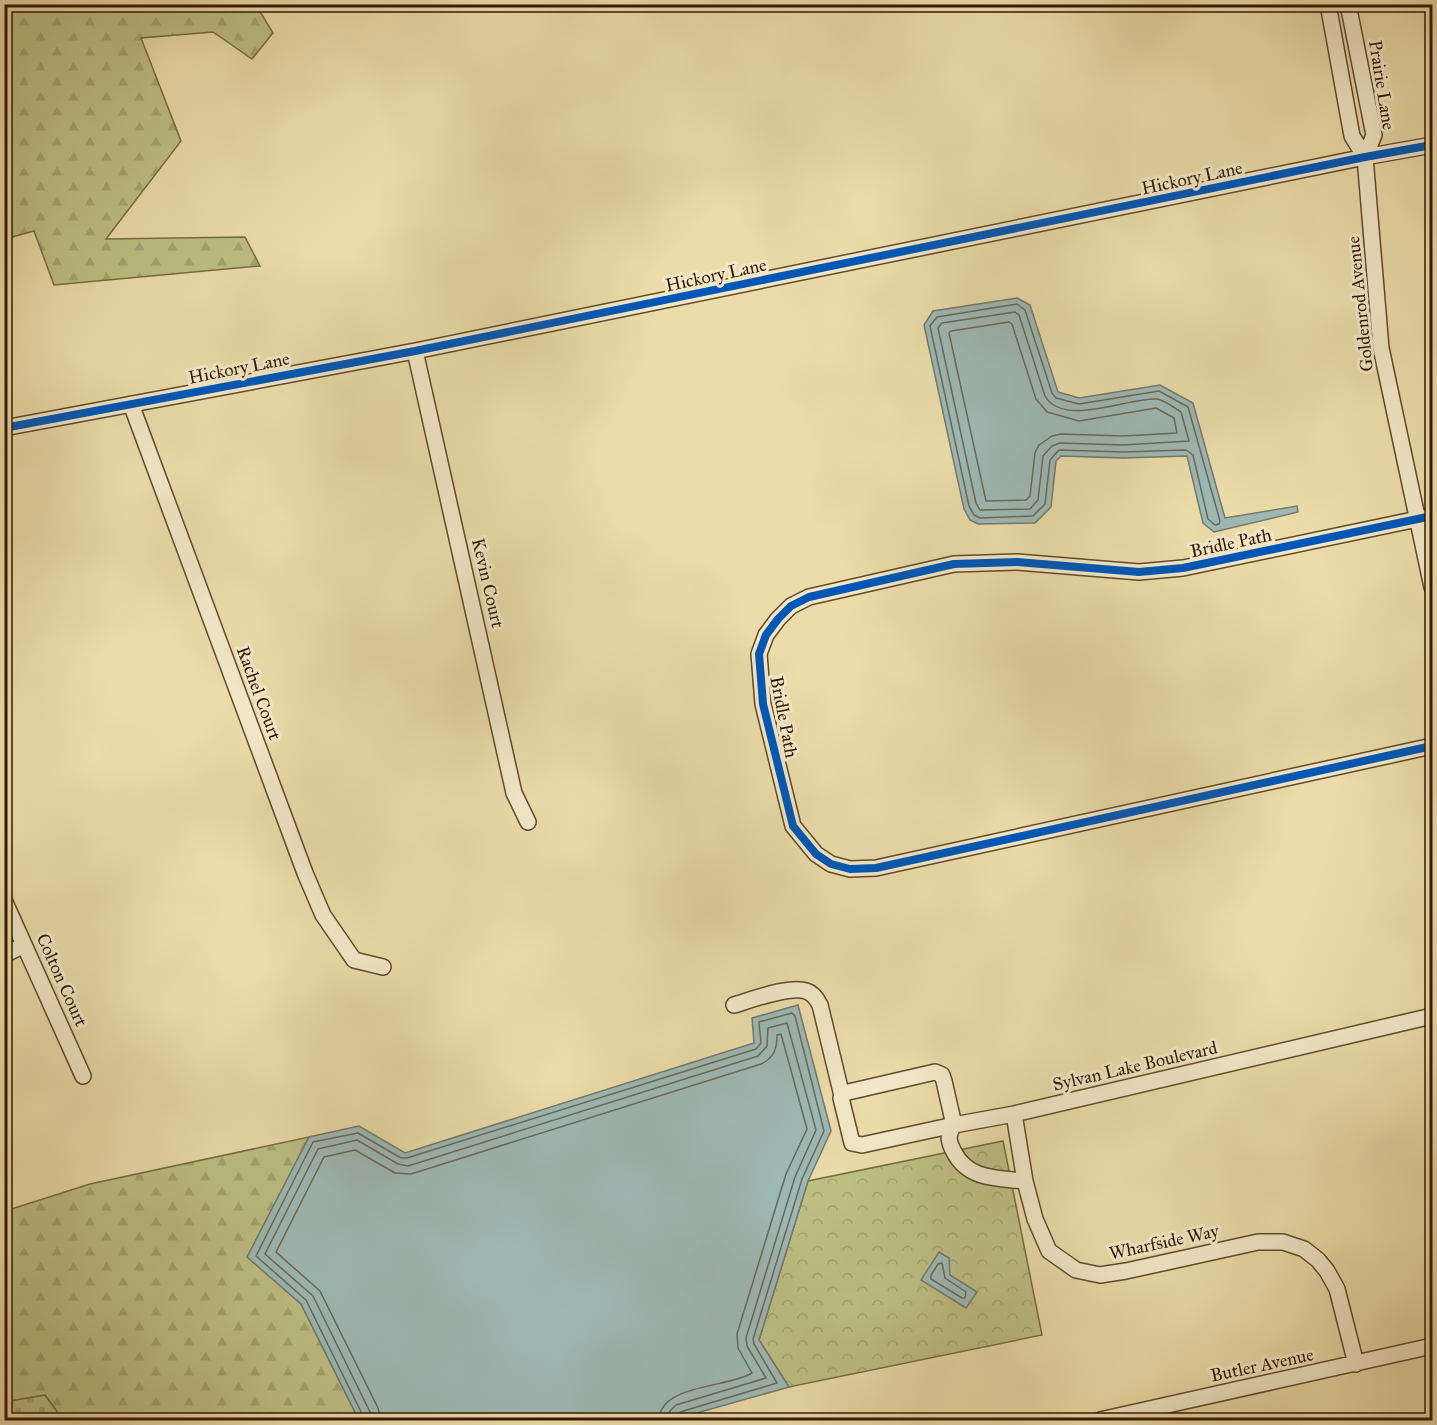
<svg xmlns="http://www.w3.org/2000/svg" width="1437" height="1425" font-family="'IM FELL Great Primer',serif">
<defs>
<pattern id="forest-firs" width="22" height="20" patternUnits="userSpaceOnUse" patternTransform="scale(1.5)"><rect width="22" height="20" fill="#bdbf84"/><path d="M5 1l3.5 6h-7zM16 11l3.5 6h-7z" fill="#a3a470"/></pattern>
<pattern id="cemetery-stones" width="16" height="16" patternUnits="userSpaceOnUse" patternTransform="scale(1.5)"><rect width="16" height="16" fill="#bdbf84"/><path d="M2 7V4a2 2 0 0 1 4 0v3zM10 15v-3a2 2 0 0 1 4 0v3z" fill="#a3a470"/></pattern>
<pattern id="park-crowns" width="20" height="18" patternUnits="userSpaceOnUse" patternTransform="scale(1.5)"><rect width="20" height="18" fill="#bdbf84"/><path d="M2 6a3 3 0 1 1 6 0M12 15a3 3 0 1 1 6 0" fill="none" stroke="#a3a470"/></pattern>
</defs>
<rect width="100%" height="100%" fill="#ebdcaa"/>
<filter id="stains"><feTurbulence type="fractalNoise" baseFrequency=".00333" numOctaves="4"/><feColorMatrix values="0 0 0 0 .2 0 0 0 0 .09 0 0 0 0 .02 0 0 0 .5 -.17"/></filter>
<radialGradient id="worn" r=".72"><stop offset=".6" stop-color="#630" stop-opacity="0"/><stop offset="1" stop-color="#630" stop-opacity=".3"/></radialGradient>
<path fill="url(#forest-firs)" stroke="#786c42" stroke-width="1.5" d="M 5,4 L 256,5 L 273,33 L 252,59 L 213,32 L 141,38 L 181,141 L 106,239 L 245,237 L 260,266 L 54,285 L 34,231 L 5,239 Z
M 309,1137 L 248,1257 L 301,1304 L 359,1420 L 63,1420 L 45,1395 L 5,1402 L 5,1211 L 90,1184 Z"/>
<path fill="url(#cemetery-stones)" stroke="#786c42" stroke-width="1.5" d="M 45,1395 L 63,1420 L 5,1420 L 5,1402 Z"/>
<path fill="url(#park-crowns)" stroke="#786c42" stroke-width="1.5" d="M 1003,1141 L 1042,1335 L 789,1387 L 759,1340 L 808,1181 Z"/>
<path fill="#9eb9b5" stroke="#73796d" stroke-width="1.5" d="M 1017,298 L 1030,305 L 1058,392 L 1079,398 L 1160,385 L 1193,403 L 1225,518 L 1297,506 L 1298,512 L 1214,532 L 1203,523 L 1187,456 L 1123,458 L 1061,456 L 1056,461 L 1051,507 L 1035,523 L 978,524 L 970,520 L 964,509 L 924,325 L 933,311 Z
M 798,1005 L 831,1131 L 808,1181 L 759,1340 L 789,1387 L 672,1420 L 359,1420 L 301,1304 L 247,1257 L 309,1137 L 359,1126 L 405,1153 L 754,1043 L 752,1018 Z
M 939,1252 L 949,1258 L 950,1275 L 977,1292 L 966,1308 L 921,1280 Z"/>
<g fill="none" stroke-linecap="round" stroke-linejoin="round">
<path stroke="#68695a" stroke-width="1.5" d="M 1017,304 L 1025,310 L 1052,393 L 1056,398 L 1079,404 L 1159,391 L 1188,407 L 1220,521 L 1219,524 L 1215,525 L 1208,519 L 1193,455 L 1186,450 L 1123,452 L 1059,450 L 1050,460 L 1045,504 L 1033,516 L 980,518 L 974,515 L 969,506 L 930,326 L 937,317 Z
M 1015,312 L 1019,315 L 1045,396 C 1063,428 1130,397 1157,399 C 1164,400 1175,408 1181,412 L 1189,441 L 1123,445 L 1060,443 L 1052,446 L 1043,456 L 1038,500 L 1030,509 L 980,510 L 976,503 L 938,328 L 942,323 Z
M 1009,322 L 1012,324 L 1036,399 L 1047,412 L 1079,421 L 1156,408 L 1174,418 L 1177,433 L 1123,436 L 1061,434 L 1052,436 L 1039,445 L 1035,453 L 1030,496 L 1026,500 L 986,501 L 949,333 L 951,331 Z
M 942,1263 L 945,1278 L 966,1292 L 965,1298 L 962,1298 L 931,1279 L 931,1275 L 938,1264 Z
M 364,1420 L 363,1416 L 306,1300 L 256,1256 L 313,1142 L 358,1133 L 401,1158 L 407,1158 L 756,1049 L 761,1043 L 759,1022 L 792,1013 L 795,1016 L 824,1131 L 802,1179 L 753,1339 L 754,1344 L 777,1383 L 680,1412 L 676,1415 L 675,1420
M 372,1420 L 370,1412 L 313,1296 L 265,1254 L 318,1149 L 357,1140 L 398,1164 L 408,1166 L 758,1056 L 767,1046 L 768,1028 L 787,1023 L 816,1130 L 795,1177 L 746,1338 L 747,1346 L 766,1378 L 676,1405 L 670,1411 L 668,1420
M 381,1420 L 378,1408 L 320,1291 L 276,1252 L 324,1157 L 355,1150 L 395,1173 L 411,1174 L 761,1064 C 774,1058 777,1049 777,1035 L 781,1034 L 807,1129 L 786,1174 L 737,1334 L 738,1348 L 752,1373 C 728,1388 660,1384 659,1420"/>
<defs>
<path id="minor" d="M 1328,4 L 1352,136 L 1365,157
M 1348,4 L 1374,135 L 1365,157 L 1381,348 L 1432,587
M 415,351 L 514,793 L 528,822
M 131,404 L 305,873 L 323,915 L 354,960 L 383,967
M 4,428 L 415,351 L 1365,157 L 1432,145
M 1432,516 L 1183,568 L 1139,572 L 1017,562 L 954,564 L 809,597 L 791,606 L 778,619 L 766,635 L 759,654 L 763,704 L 793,826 L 816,854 L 831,864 L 850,869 L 876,868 L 1432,746
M 4,900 L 83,1076
M 4,955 L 24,945
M 734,1005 C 751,1000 790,985 806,991 C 813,993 817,999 820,1005 L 842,1096
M 935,1072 L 942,1075 L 944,1081 L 954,1125 L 862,1145 L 852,1143 L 841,1098 L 844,1093 Z
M 1014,1114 L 1025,1181 L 1035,1219 L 1049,1251 L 1076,1270 L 1100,1275 L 1126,1271 L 1258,1242 L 1283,1242 L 1304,1249 L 1318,1260 L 1327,1271 L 1337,1289 L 1356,1364
M 1025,1181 C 998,1178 968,1180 954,1152 C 948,1141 947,1136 954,1125 L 1014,1114 L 1432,1016
M 1100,1420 L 1432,1346"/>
</defs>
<use href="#minor" stroke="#614a2a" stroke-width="18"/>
<use href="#minor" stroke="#f2e8c8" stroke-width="15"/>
<defs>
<path id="cycleway" d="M 4,428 L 415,351 L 1365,157 L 1432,145
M 1432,516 L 1183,568 L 1139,572 L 1017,562 L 954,564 L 809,597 L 791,606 L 778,619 L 766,635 L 759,654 L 763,704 L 793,826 L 816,854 L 831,864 L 850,869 L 876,868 L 1432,746"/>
</defs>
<use href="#cycleway" stroke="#f2e8c8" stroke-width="11"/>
<use href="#cycleway" stroke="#0057b8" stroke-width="8"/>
</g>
<g text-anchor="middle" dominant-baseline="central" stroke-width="6" stroke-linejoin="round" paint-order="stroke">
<g font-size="18" fill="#331900" stroke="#f2e8c8">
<text transform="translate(1382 85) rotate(81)">Prairie Lane</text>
<text transform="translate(1192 178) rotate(-12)">Hickory Lane</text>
<text transform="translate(716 275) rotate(-12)">Hickory Lane</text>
<text transform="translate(1360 304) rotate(-96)">Goldenrod Avenue</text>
<text transform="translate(239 368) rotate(-11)">Hickory Lane</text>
<text transform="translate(1231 543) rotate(-12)">Bridle Path</text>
<text transform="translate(488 583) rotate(77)">Kevin Court</text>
<text transform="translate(259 693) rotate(70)">Rachel Court</text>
<text transform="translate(784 717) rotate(79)">Bridle Path</text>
<text transform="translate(62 980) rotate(66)">Colton Court</text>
<text transform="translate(1135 1066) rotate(-13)">Sylvan Lake Boulevard</text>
<text transform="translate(1164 1242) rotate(-12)">Wharfside Way</text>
<text transform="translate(1262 1365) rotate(-12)">Butler Avenue</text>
</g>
</g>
<rect width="1437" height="1425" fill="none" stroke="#ebdcaa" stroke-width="24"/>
<rect x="6" y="6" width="1425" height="1413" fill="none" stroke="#331900" stroke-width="3"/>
<rect x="12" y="12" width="1413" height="1401" fill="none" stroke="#331900" stroke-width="1.5"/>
<rect width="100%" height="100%" filter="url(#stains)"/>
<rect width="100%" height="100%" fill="url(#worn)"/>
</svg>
